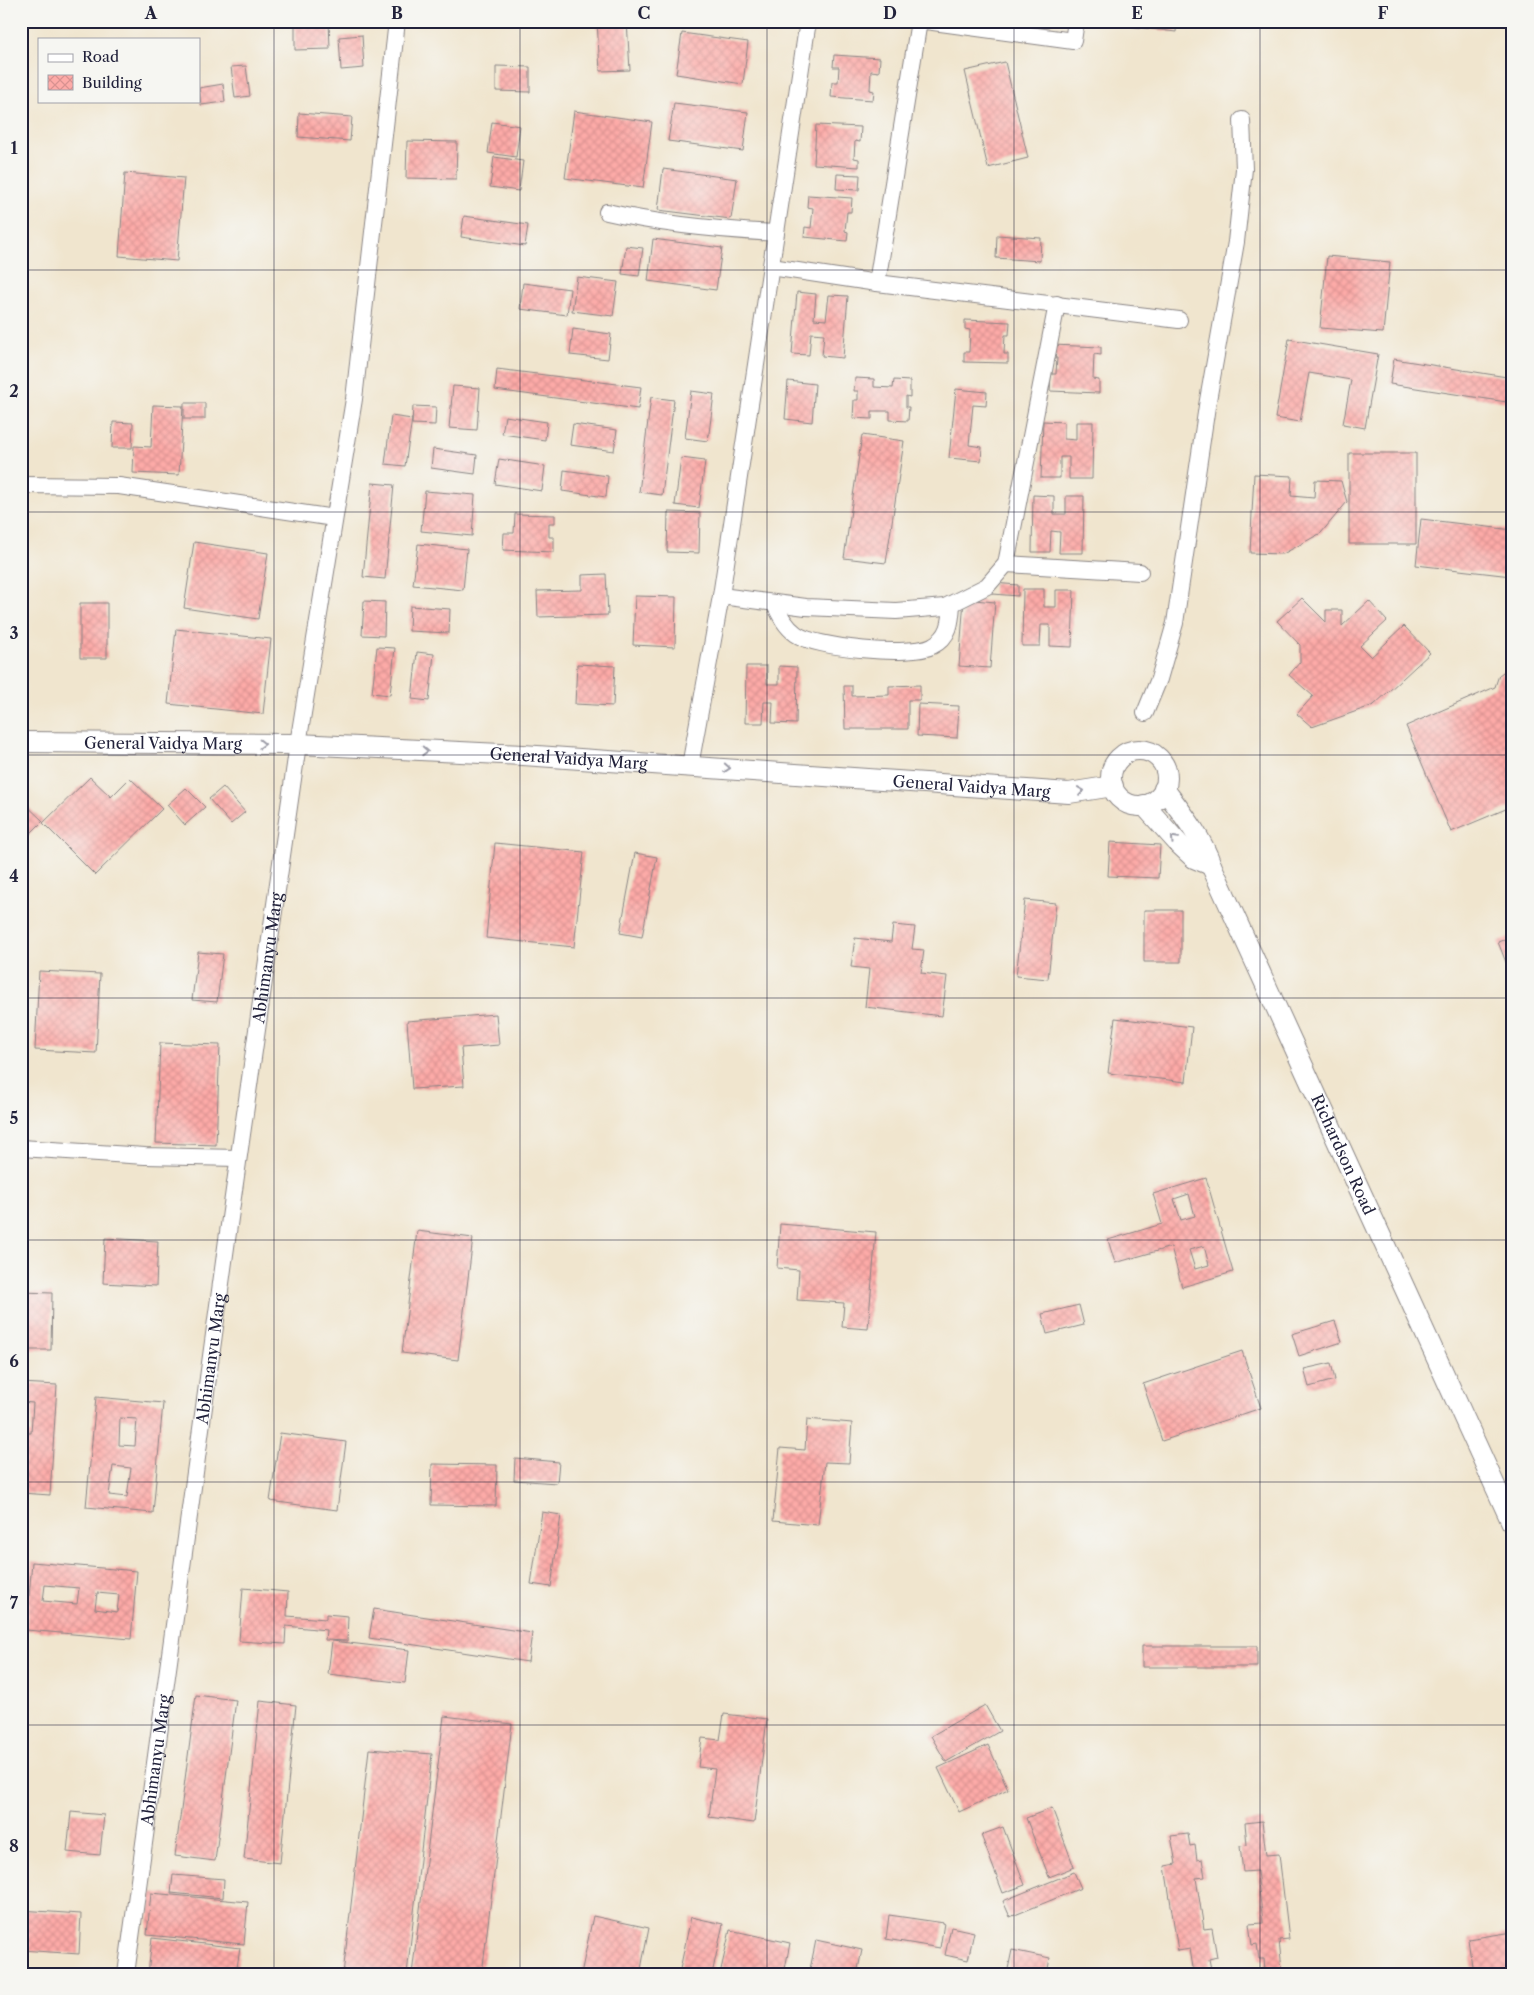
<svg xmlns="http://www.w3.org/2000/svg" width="1534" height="1995" font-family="'Libre Caslon Text',serif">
<defs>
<pattern id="building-cross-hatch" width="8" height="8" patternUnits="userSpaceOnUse" patternTransform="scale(1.25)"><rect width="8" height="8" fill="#fdaaa7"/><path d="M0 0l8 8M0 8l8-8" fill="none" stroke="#d99291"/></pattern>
</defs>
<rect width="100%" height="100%" fill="#f6f6f2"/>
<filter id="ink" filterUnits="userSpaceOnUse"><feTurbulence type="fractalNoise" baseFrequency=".02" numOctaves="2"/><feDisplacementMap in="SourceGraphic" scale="10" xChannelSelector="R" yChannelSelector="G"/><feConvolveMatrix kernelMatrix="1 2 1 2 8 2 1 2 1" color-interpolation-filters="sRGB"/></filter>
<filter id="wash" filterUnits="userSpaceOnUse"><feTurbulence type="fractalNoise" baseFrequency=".0096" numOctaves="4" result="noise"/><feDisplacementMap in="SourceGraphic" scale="20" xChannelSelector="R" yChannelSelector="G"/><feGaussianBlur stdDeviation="1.12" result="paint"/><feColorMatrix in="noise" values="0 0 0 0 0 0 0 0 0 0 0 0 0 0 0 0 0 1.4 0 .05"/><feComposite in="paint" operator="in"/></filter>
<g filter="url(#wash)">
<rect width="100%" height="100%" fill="#f0e5ce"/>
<g id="blocks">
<path fill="url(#building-cross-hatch)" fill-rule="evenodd" d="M 295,21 L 329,21 L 330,49 L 295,50 Z
M 597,21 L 627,21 L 630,70 L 600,71 Z
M 1087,21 L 1177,21 L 1176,32 Z
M 682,33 L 748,42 L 743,84 L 676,74 Z
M 362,35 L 364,68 L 341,70 L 339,37 Z
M 834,55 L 880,58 L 879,72 L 871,71 L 870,90 L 874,91 L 873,100 L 831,97 L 832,82 L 838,82 L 839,67 L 833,67 Z
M 1005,62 L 1028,158 L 988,168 L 965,71 Z
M 246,66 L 250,96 L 235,98 L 231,67 Z
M 496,66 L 530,67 L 530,92 L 496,91 Z
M 223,84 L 225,102 L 201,105 L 199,88 Z
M 674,103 L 748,112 L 743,151 L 668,141 Z
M 574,111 L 652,122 L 643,188 L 565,178 Z
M 299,113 L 352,117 L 350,141 L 298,137 Z
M 492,122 L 520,126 L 516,157 L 488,153 Z
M 816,125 L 861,127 L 860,142 L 855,141 L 854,158 L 859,159 L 859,167 L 814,164 Z
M 407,141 L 457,142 L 456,179 L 406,178 Z
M 494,157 L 523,161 L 519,191 L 490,187 Z
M 663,169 L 737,179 L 731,219 L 658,210 Z
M 125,173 L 184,178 L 177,261 L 119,256 Z
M 837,174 L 860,175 L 859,190 L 836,189 Z
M 808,195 L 852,198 L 851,212 L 847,212 L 845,231 L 848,232 L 847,241 L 804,237 L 805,227 L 811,228 L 813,208 L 807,207 Z
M 464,216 L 528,225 L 525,246 L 461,237 Z
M 997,235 L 1041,238 L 1040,261 L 996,258 Z
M 653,239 L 722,248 L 716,290 L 648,281 Z
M 626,246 L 643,248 L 639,276 L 622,274 Z
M 1327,256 L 1390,262 L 1383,333 L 1320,328 Z
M 577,277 L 618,282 L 613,316 L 572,311 Z
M 523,283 L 570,289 L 567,315 L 520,309 Z
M 797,292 L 816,294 L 814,319 L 826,320 L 829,295 L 848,296 L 843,358 L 822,356 L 824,334 L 811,333 L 809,355 L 792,354 Z
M 965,320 L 1010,322 L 1009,335 L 1005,335 L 1004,354 L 1008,354 L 1008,363 L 964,362 L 964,352 L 969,352 L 970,330 L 965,329 Z
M 573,329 L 611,334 L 608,359 L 570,355 Z
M 1289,339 L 1378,354 L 1365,428 L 1343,424 L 1351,380 L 1309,373 L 1300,422 L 1275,418 Z
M 1052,345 L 1101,347 L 1101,355 L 1094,354 L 1093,379 L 1099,380 L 1099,393 L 1050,391 L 1051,374 L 1056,374 L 1057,358 L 1052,358 Z
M 1394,359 L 1513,378 L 1513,403 L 1390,384 Z
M 497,369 L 641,387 L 638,409 L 495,390 Z
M 855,378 L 874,379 L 874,387 L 893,388 L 894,380 L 910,381 L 910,397 L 906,396 L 906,407 L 909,407 L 908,421 L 890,420 L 890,411 L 872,411 L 872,419 L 853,418 L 854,400 L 858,400 L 858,391 L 854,391 Z
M 788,381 L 815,384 L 812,422 L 785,419 Z
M 453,386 L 480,388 L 477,430 L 449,428 Z
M 956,389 L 987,392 L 986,406 L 973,405 L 969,445 L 982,447 L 981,461 L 949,458 Z
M 691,391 L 714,394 L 708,441 L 685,438 Z
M 651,397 L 674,400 L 662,495 L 639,492 Z
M 184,403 L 205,403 L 205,419 L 184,419 Z
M 153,405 L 183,406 L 179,475 L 133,473 L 134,446 L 151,447 Z
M 413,406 L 436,407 L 435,425 L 412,424 Z
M 391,416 L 412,419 L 405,466 L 385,464 Z
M 505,416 L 547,422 L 545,440 L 502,434 Z
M 1043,421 L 1064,422 L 1064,439 L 1076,440 L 1076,422 L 1093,422 L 1092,479 L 1069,479 L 1069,457 L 1060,457 L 1060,478 L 1041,478 Z
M 113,422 L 133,423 L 132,448 L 112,448 Z
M 573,424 L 617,430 L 614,451 L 570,445 Z
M 862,435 L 904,441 L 886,563 L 844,558 Z
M 433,449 L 477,455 L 475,474 L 431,468 Z
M 1349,453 L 1416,453 L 1416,544 L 1349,544 Z
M 681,458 L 705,461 L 699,508 L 675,505 Z
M 499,459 L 545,466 L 542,491 L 495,484 Z
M 564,470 L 608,476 L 606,497 L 562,491 Z
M 1254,474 L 1292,476 L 1291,496 L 1314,498 L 1315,480 L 1341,481 L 1347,502 L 1321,533 L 1283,554 L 1250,553 Z
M 372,483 L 394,485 L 385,579 L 363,577 Z
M 425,491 L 475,495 L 472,536 L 421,531 Z
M 1033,495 L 1054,496 L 1054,514 L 1066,514 L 1066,496 L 1084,496 L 1083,553 L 1059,553 L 1060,532 L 1051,531 L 1050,552 L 1032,552 Z
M 668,512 L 700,513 L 699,553 L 667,552 Z
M 515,514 L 555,515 L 555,523 L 549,523 L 549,537 L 554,537 L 554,552 L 503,550 L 504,533 L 514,533 Z
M 1421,519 L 1513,530 L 1511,576 L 1416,565 Z
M 194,542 L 268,553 L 258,619 L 184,608 Z
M 418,544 L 467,549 L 463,590 L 413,585 Z
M 606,574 L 608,615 L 538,617 L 537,591 L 582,590 L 582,575 Z
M 993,583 L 1018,585 L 1018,596 L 993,594 Z
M 1023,589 L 1044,589 L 1044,607 L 1056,607 L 1056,590 L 1074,590 L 1072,647 L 1050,646 L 1050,625 L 1041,625 L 1040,646 L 1022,646 Z
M 635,596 L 676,597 L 675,647 L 633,645 Z
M 1302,598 L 1326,622 L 1326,610 L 1342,610 L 1342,626 L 1369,601 L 1387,621 L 1360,646 L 1371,657 L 1404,626 L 1430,653 L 1374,705 L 1312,727 L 1297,714 L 1313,696 L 1289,675 L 1300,662 L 1300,645 L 1277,621 Z
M 964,599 L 995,602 L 990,668 L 959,666 Z
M 364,601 L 385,602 L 384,636 L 362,635 Z
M 80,603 L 107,603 L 107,658 L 80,658 Z
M 410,606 L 450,609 L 449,633 L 409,631 Z
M 176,629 L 271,639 L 263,714 L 168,704 Z
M 377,647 L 395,648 L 390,695 L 372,693 Z
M 417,652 L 434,654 L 429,701 L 412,699 Z
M 577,664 L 615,666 L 613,706 L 575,704 Z
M 1513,665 L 1513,806 L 1451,832 L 1406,726 L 1495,687 L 1499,675 Z
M 746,666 L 767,666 L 767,684 L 779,684 L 779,666 L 797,667 L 796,724 L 772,723 L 773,702 L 764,702 L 763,723 L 745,723 Z
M 920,685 L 920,700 L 908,700 L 908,729 L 845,729 L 844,686 L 852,686 L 852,696 L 889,695 L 889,686 Z
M 918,704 L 959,706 L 957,738 L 917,736 Z
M 90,777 L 111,797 L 130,778 L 162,809 L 95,875 L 43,823 Z
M 223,787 L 245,812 L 231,824 L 209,799 Z
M 186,788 L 205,807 L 185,825 L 167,805 Z
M 21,800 L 43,821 L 21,843 Z
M 1110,842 L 1160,845 L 1158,878 L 1108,876 Z
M 495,843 L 584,852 L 574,947 L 486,938 Z
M 635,853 L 657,857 L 642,937 L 620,933 Z
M 1025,900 L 1056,903 L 1048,979 L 1016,976 Z
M 1144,910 L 1181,910 L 1181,962 L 1144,962 Z
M 893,925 L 915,927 L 912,949 L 924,950 L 921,973 L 947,976 L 942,1016 L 865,1007 L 869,969 L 851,967 L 855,938 L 891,942 Z
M 1513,936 L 1513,980 L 1498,942 Z
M 198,952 L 223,954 L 217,1002 L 192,1000 Z
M 39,971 L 100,974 L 96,1053 L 35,1050 Z
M 496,1014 L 499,1045 L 461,1048 L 464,1086 L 412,1089 L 407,1021 Z
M 1115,1018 L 1192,1027 L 1186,1082 L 1108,1073 Z
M 160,1043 L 220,1045 L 216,1145 L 156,1143 Z
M 1206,1178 L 1233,1272 L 1182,1287 L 1171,1247 L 1115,1263 L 1108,1240 L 1162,1224 L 1153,1194 ZM 1189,1194 L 1195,1216 L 1181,1220 L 1174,1199 ZM 1204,1246 L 1209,1265 L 1195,1269 L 1189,1250 Z
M 780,1224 L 876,1232 L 868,1329 L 842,1327 L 844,1303 L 797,1300 L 799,1270 L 777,1268 Z
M 417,1231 L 473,1238 L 458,1360 L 402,1353 Z
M 105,1238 L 158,1241 L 156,1286 L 103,1283 Z
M 21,1292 L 52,1293 L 51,1350 L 21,1350 Z
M 1079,1305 L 1084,1325 L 1047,1334 L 1042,1314 Z
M 1335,1321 L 1342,1342 L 1299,1356 L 1292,1334 Z
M 1242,1351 L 1261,1408 L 1162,1441 L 1143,1384 Z
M 1331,1363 L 1335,1380 L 1309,1387 L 1304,1369 Z
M 21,1383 L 57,1385 L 50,1495 L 21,1493 L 21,1474 L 23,1474 L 26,1451 L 21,1451 L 21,1433 L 31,1433 L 33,1403 L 21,1402 Z
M 96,1397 L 163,1403 L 153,1513 L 86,1507 ZM 120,1418 L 137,1419 L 135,1446 L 119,1445 ZM 113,1466 L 131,1468 L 127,1497 L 109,1495 Z
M 807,1419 L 852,1423 L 849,1463 L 825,1462 L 818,1525 L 773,1521 L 780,1448 L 805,1450 Z
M 280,1433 L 346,1442 L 337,1510 L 270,1501 Z
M 515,1458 L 559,1462 L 557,1483 L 514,1480 Z
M 432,1464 L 497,1465 L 496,1506 L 431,1505 Z
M 542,1512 L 561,1515 L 551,1587 L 531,1584 Z
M 32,1562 L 137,1571 L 131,1639 L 26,1630 ZM 45,1585 L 79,1588 L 77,1604 L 43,1601 ZM 97,1593 L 119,1595 L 117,1612 L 95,1609 Z
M 243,1588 L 288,1592 L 287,1616 L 326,1619 L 326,1614 L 348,1616 L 347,1641 L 325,1640 L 326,1630 L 286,1626 L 285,1644 L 239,1641 Z
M 374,1609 L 532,1633 L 528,1662 L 369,1638 Z
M 332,1641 L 409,1650 L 405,1683 L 328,1674 Z
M 1142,1646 L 1257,1646 L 1257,1667 L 1142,1667 Z
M 196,1695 L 236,1700 L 215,1861 L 175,1856 Z
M 260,1701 L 296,1705 L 280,1863 L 244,1859 Z
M 985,1705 L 1000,1731 L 946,1762 L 931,1736 Z
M 724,1714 L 767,1719 L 754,1823 L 709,1817 L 715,1769 L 698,1767 L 702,1738 L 720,1740 Z
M 444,1716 L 512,1724 L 482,1974 L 412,1974 Z
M 988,1745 L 1008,1789 L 959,1812 L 938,1768 Z
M 369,1749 L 432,1754 L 407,1974 L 343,1974 Z
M 1052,1808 L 1074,1867 L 1049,1877 L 1026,1818 Z
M 71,1812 L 104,1815 L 100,1855 L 67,1852 Z
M 1262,1821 L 1266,1855 L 1279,1854 L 1289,1939 L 1279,1940 L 1282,1969 L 1265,1970 L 1264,1959 L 1259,1959 L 1257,1944 L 1252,1945 L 1249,1924 L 1263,1923 L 1257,1871 L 1243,1872 L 1240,1846 L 1247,1845 L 1245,1823 Z
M 1003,1827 L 1025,1885 L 1003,1893 L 981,1835 Z
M 1188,1834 L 1190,1846 L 1195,1845 L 1197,1860 L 1202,1859 L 1205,1877 L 1196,1878 L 1204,1929 L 1212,1928 L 1217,1957 L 1209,1959 L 1212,1974 L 1194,1974 L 1190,1949 L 1178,1951 L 1165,1866 L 1176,1864 L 1171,1836 Z
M 1074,1872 L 1081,1888 L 1010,1917 L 1003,1901 Z
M 173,1875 L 224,1879 L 223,1898 L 171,1893 Z
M 151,1893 L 248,1902 L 244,1944 L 147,1935 Z
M 21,1910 L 81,1914 L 79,1954 L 21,1950 Z
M 889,1915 L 944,1923 L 940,1948 L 886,1939 Z
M 593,1916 L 649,1928 L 640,1974 L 581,1974 Z
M 691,1917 L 723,1924 L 712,1974 L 679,1974 Z
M 951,1927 L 974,1932 L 968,1960 L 945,1955 Z
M 730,1930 L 790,1943 L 784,1974 L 720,1974 Z
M 1513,1932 L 1513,1972 L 1473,1974 L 1468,1939 Z
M 152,1938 L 240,1948 L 236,1974 L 148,1974 Z
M 816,1940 L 862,1950 L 857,1974 L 809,1974 Z
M 1012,1950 L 1050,1958 L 1047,1974 L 1007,1974 Z"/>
</g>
</g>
<g filter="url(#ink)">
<use href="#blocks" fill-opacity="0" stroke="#898484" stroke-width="1"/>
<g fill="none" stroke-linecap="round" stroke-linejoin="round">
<defs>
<g id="minor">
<path d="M 926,21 L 1073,41 L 1076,21"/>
<path d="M 607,212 C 663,225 719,230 776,233"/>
<path d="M 771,267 L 877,283 L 1179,320"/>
<path d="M 877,283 L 919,21"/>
<path d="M 21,485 L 119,486 L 334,518"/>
<path d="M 1006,564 L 1140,572"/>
<path d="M 721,596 L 806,607 L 896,611 L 945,607 L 987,586 L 1006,564 L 1057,304"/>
<path d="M 774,603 C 780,615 785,626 796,634 C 815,648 911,657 932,646 C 950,637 951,622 952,604"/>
<path d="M 1145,713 L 1159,679 L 1175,623 L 1207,406 L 1236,242 L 1244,169 L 1242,120"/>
<path d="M 690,766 L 721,596 L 808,21"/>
<path d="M 21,1148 L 145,1156 L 238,1158"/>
<path id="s1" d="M 126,1974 L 230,1218 L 298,744 L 354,399 L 397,21"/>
</g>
<g id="tertiary">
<path id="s2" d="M 21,742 L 298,744 L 523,755 L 1069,793 L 1113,786"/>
<circle cx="1139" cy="778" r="28"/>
<path id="s3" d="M 1164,789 C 1182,813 1201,836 1211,865 L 1513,1525"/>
<path d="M 1144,805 L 1178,843 L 1194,858 L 1211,865"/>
</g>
</defs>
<use href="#minor" stroke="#898484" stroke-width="18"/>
<use href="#tertiary" stroke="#898484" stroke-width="22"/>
<use href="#minor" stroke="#fff" stroke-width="16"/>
<use href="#tertiary" stroke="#fff" stroke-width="20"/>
</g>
<defs><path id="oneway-chevron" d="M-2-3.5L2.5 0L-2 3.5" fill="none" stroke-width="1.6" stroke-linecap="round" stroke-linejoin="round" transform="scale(1.25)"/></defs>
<g stroke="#9c9ca7">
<use href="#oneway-chevron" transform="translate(262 744) rotate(1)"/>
<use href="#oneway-chevron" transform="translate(425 751) rotate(3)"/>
<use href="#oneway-chevron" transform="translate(727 768) rotate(4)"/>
<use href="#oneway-chevron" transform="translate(1081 791) rotate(-8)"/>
<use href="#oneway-chevron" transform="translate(1174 839) rotate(-133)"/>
</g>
</g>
<path fill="none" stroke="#22223b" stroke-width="1" stroke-opacity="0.55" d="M 274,21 L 274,1974M 520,21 L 520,1974M 767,21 L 767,1974M 1014,21 L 1014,1974M 1260,21 L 1260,1974M 21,270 L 1513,270M 21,512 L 1513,512M 21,755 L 1513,755M 21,998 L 1513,998M 21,1240 L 1513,1240M 21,1482 L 1513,1482M 21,1725 L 1513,1725"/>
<g text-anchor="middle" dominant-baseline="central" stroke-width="5" stroke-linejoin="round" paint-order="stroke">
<g font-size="16" fill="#22223b" stroke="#f6f6f2">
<text stroke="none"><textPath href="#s2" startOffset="142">General Vaidya Marg</textPath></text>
<text stroke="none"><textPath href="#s2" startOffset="548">General Vaidya Marg</textPath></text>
<text stroke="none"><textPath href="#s2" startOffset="952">General Vaidya Marg</textPath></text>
<text stroke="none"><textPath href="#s1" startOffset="1026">Abhimanyu Marg</textPath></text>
<text stroke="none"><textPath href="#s3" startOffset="408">Richardson Road</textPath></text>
<text stroke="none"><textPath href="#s1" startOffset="621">Abhimanyu Marg</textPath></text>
<text stroke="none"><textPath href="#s1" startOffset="216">Abhimanyu Marg</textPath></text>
</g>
</g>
<rect width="1534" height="1995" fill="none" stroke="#f6f6f2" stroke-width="55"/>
<rect x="38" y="38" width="162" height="65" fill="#f6f6f2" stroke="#a1a1a9"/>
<rect x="48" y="54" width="25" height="8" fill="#ffffff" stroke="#a1a1a9"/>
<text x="82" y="62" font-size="15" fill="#22223b">Road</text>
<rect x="48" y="75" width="25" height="15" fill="url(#building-cross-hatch)" stroke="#a1a1a9"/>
<text x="82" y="88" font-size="15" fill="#22223b">Building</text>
<rect x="28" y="28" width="1478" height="1940" fill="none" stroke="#22223b" stroke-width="2"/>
<g font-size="16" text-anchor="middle" font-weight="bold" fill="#22223b">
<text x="151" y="19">A</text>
<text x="397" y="19">B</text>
<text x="644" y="19">C</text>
<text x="890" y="19">D</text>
<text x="1137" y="19">E</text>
<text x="1383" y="19">F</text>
<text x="14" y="154">1</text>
<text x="14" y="397">2</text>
<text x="14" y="639">3</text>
<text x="14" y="882">4</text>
<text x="14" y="1124">5</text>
<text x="14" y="1367">6</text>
<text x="14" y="1609">7</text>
<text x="14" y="1852">8</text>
</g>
</svg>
